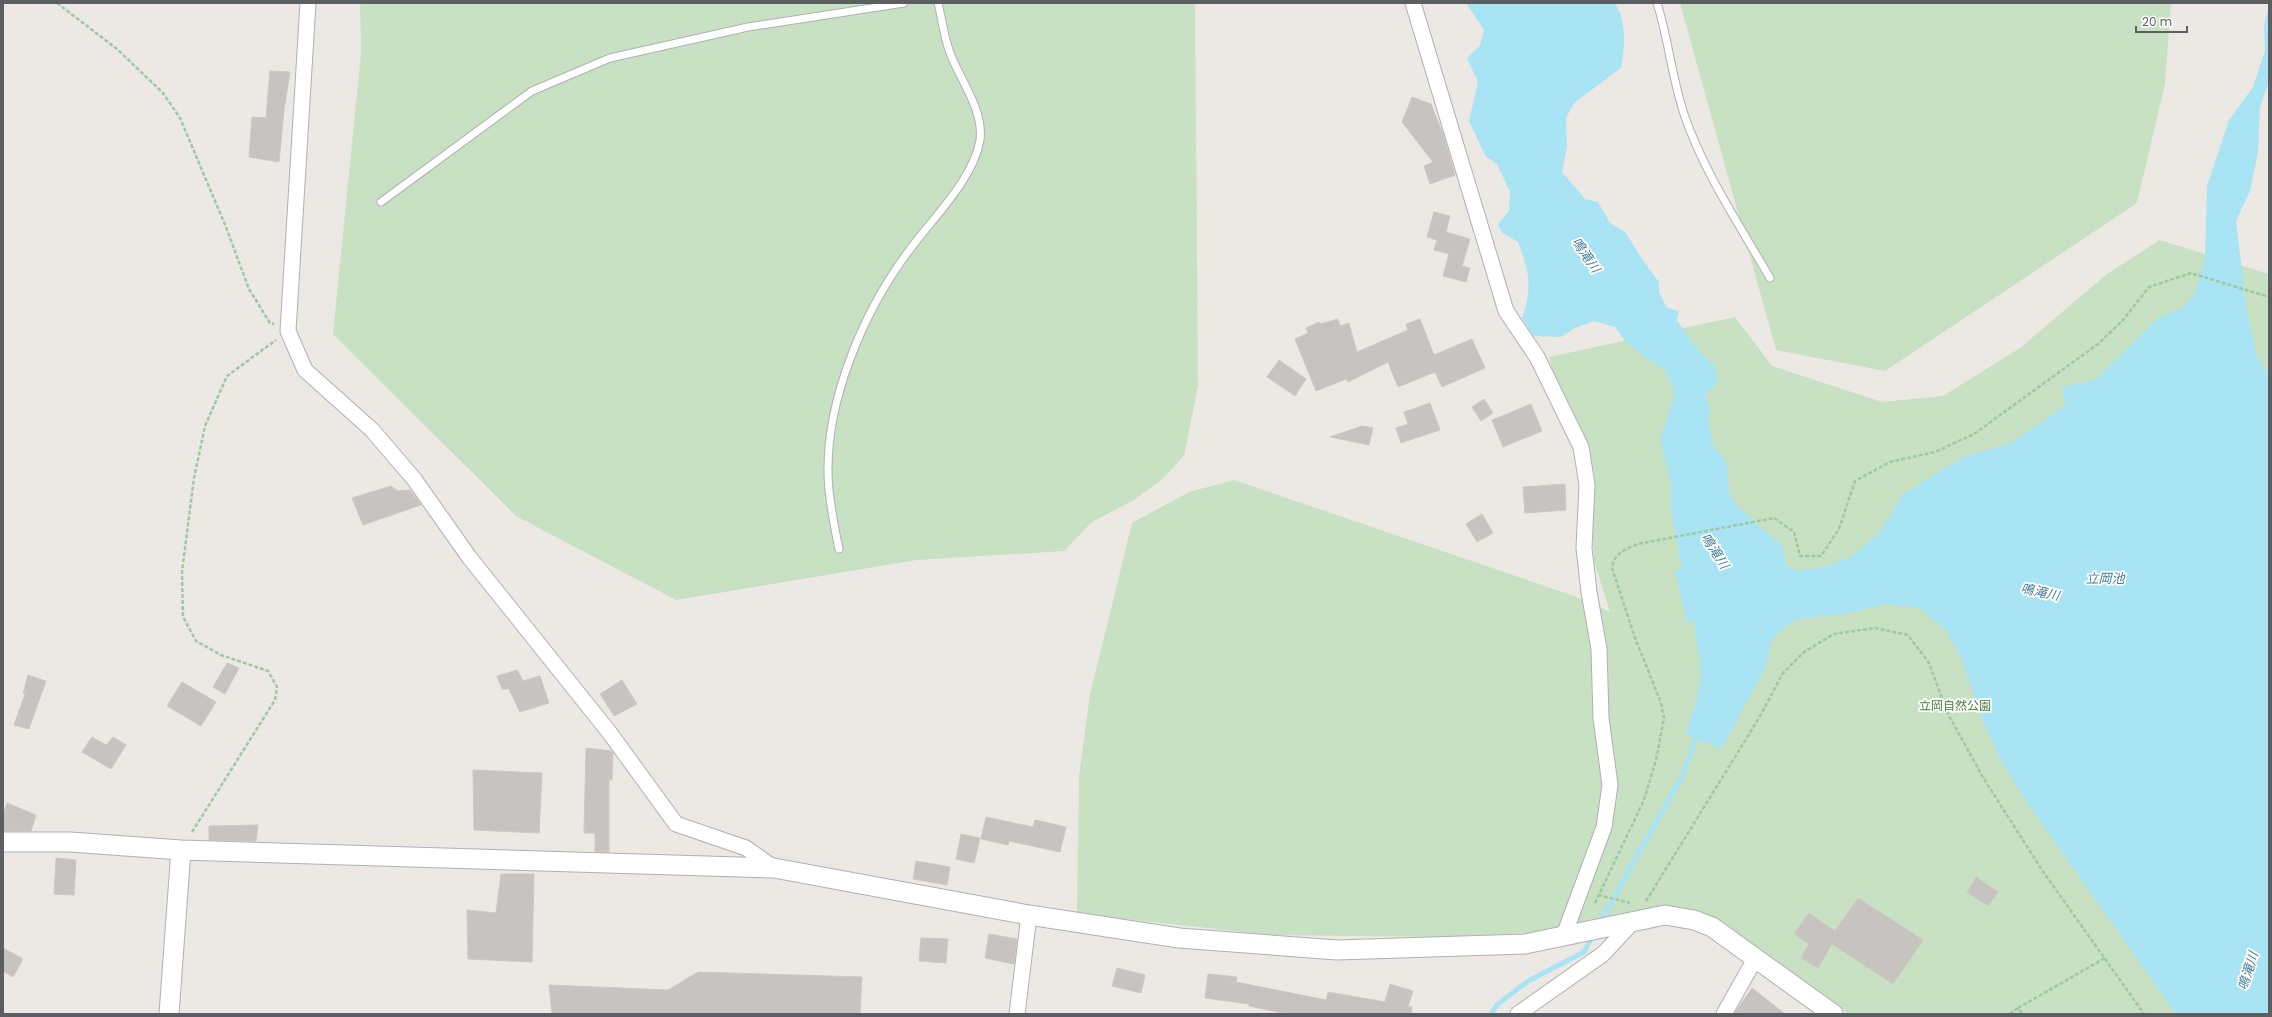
<svg xmlns="http://www.w3.org/2000/svg" width="2272" height="1017" font-family="Poppins,'Noto Sans JP',sans-serif">
<rect width="100%" height="100%" fill="#ece8e3"/>
<path fill="#c8e1c2" d="M 360,3 L 1195,3 L 1198,386 L 1184,456 L 1160,481 L 1134,500 L 1092,522 L 1064,551 L 917,560 L 676,600 L 516,516 L 333,334 L 361,54 Z
M 1680,3 L 2171,3 L 2165,84 L 2137,203 L 1885,371 L 1776,350 Z
M 2160,240 L 2269,274 L 2269,1014 L 1849,1014 L 1709,916 L 1681,907 L 1550,932 L 1439,937 L 1273,935 L 1077,914 L 1079,776 L 1090,695 L 1132,523 L 1189,492 L 1234,480 L 1574,596 L 1610,612 L 1594,561 L 1592,522 L 1549,357 L 1735,317 L 1772,366 L 1882,402 L 1943,396 L 2020,348 L 2107,274 Z"/>
<path fill="#a9e4f5" d="M 1466,3 L 1615,3 C 1627,23 1625,45 1621,68 L 1574,103 L 1566,118 L 1567,147 L 1562,172 L 1585,199 L 1598,202 L 1610,223 L 1625,232 L 1644,262 L 1659,282 L 1659,292 L 1667,308 L 1679,311 L 1677,320 C 1688,337 1698,353 1714,365 L 1718,383 L 1705,394 L 1710,411 L 1708,421 L 1713,446 L 1727,463 L 1729,494 L 1739,508 L 1783,547 L 1785,565 L 1797,571 L 1822,568 L 1851,557 L 1879,533 L 1903,494 L 1965,456 L 2009,444 L 2065,406 L 2062,387 L 2096,379 L 2158,318 L 2182,308 L 2195,293 L 2205,258 L 2207,186 L 2229,120 L 2253,87 L 2265,51 L 2264,25 L 2269,5 L 2269,81 L 2260,107 L 2258,152 L 2250,191 L 2236,221 L 2247,313 L 2257,356 L 2269,377 L 2269,1014 L 2176,1014 L 2028,804 L 2003,764 L 1985,727 L 1960,655 L 1946,630 L 1919,608 L 1886,604 L 1844,614 L 1797,619 L 1781,630 L 1771,642 L 1765,668 L 1721,749 L 1686,734 L 1697,698 L 1701,673 L 1694,621 L 1687,622 L 1675,570 L 1682,570 L 1671,509 L 1671,483 L 1660,440 L 1675,394 L 1666,370 L 1647,359 L 1626,342 L 1615,327 L 1594,321 L 1575,328 L 1561,337 L 1533,336 L 1522,318 C 1533,287 1529,271 1518,242 L 1502,233 L 1498,224 L 1509,211 L 1510,192 L 1497,164 L 1486,157 L 1469,121 L 1478,82 L 1467,58 L 1480,45 L 1484,30 Z"/>
<g fill="none" stroke-linecap="round" stroke-linejoin="round">
<path stroke="#a9e4f5" stroke-width="5" d="M 1599,924 L 1682,776 L 1698,733
M 1491,1014 L 1498,1004 L 1528,981 L 1584,952 L 1593,935"/>
</g>
<path fill="#c7c3c0" stroke="#d0c8c2" d="M 270,71 L 290,72 L 284,110 L 279,162 L 249,157 L 252,117 L 266,118 Z
M 1412,97 L 1431,104 L 1443,134 L 1455,175 L 1430,184 L 1424,166 L 1433,162 L 1402,122 Z
M 1434,212 L 1450,216 L 1446,232 L 1470,239 L 1462,266 L 1470,268 L 1466,282 L 1443,276 L 1449,254 L 1434,250 L 1437,240 L 1427,237 Z
M 1338,319 L 1340,326 L 1349,323 L 1357,352 L 1408,330 L 1406,324 L 1420,319 L 1434,355 L 1472,339 L 1485,368 L 1442,387 L 1435,372 L 1398,387 L 1388,362 L 1348,382 L 1346,379 L 1316,391 L 1295,339 L 1308,333 L 1306,328 L 1319,322 L 1320,324 Z
M 1279,360 L 1306,379 L 1295,396 L 1267,377 Z
M 1484,399 L 1493,413 L 1481,421 L 1472,407 Z
M 1430,403 L 1440,430 L 1401,443 L 1396,428 L 1408,424 L 1404,412 Z
M 1531,404 L 1542,431 L 1503,447 L 1492,420 Z
M 1362,426 L 1373,428 L 1369,445 L 1330,437 Z
M 1565,484 L 1566,510 L 1525,513 L 1523,487 Z
M 391,486 L 398,491 L 410,490 L 421,505 L 363,525 L 352,498 Z
M 1482,514 L 1493,533 L 1477,542 L 1466,524 Z
M 227,663 L 239,668 L 225,694 L 213,687 Z
M 517,670 L 523,681 L 540,676 L 549,703 L 520,712 L 509,689 L 502,689 L 497,676 Z
M 28,675 L 46,681 L 29,729 L 14,725 L 25,694 L 23,694 Z
M 622,680 L 637,704 L 614,716 L 600,694 Z
M 182,682 L 216,702 L 201,726 L 167,706 Z
M 92,737 L 106,745 L 113,737 L 126,745 L 111,769 L 82,752 Z
M 586,748 L 611,751 L 613,753 L 612,780 L 609,780 L 609,852 L 595,852 L 595,833 L 584,833 Z
M 473,770 L 542,773 L 539,833 L 474,830 Z
M 7,803 L 36,815 L 31,831 L 3,831 L 3,815 Z
M 986,817 L 1033,827 L 1035,820 L 1066,827 L 1060,852 L 1009,841 L 1008,845 L 981,839 Z
M 258,825 L 256,841 L 209,840 L 209,826 Z
M 961,834 L 980,838 L 974,863 L 956,859 Z
M 56,858 L 76,860 L 74,895 L 54,894 Z
M 916,861 L 950,867 L 947,885 L 913,879 Z
M 501,874 L 534,874 L 532,962 L 468,959 L 467,910 L 496,913 Z
M 1976,877 L 1998,892 L 1988,906 L 1967,892 Z
M 1858,898 L 1923,940 L 1893,984 L 1832,944 L 1818,968 L 1801,958 L 1809,944 L 1794,934 L 1809,913 L 1835,931 Z
M 989,934 L 1017,939 L 1014,964 L 985,958 Z
M 921,938 L 948,939 L 946,963 L 919,961 Z
M 3,948 L 23,959 L 13,977 L 3,971 Z
M 1117,968 L 1145,975 L 1141,993 L 1112,986 Z
M 698,972 L 862,977 L 860,1014 L 552,1014 L 549,985 L 668,990 Z
M 1208,974 L 1237,977 L 1236,982 L 1326,1000 L 1328,992 L 1385,1002 L 1390,984 L 1413,991 L 1408,1006 L 1412,1007 L 1411,1014 L 1287,1014 L 1249,1006 L 1249,1004 L 1205,998 Z
M 1752,988 L 1785,1014 L 1734,1014 Z"/>
<g fill="none" stroke-linecap="round" stroke-linejoin="round">
<defs>
<path id="service" d="M 1657,3 C 1669,41 1672,80 1685,117 C 1705,174 1740,226 1770,278
M 381,202 L 532,91 L 610,58 L 748,27 L 904,3
M 839,549 C 835,530 831,509 829,490 C 821,407 864,308 914,244 C 937,214 974,177 980,140 C 984,110 960,80 950,53 C 944,37 942,19 938,3"/>
<path id="minor" d="M 308,3 L 288,331 L 305,370 L 372,430 L 414,479 L 469,557 L 609,732 L 676,824 L 746,848 L 774,868
M 1413,3 L 1506,311 L 1537,357 L 1581,447 L 1587,485 L 1584,548 L 1589,592 L 1599,649 L 1601,718 L 1610,785 L 1604,827 L 1563,938
M 1017,1014 L 1029,915
M 1518,1014 L 1603,954 L 1632,923
M 1724,1014 L 1755,959"/>
<path id="tertiary" d="M 3,842 L 70,842 L 181,850 L 774,868 L 1029,915 L 1179,938 L 1337,950 L 1525,944 L 1665,915 L 1694,920 L 1712,927 L 1833,1014
M 169,1014 L 181,850"/>
</defs>
<use href="#service" stroke="#aeb1b4" stroke-width="9"/>
<use href="#minor" stroke="#aeb1b4" stroke-width="17"/>
<use href="#tertiary" stroke="#aeb1b4" stroke-width="21"/>
<path stroke="#a0c8a2" stroke-width="2.5" stroke-dasharray="4 2" stroke-linecap="butt" d="M 57,3 L 117,49 L 163,93 L 180,118 L 226,227 L 249,289 L 270,323 L 274,324
M 192,832 L 275,700 L 277,687 L 268,671 L 221,655 L 196,641 L 183,617 L 182,572 L 194,478 L 205,426 L 227,376 L 276,340
M 1598,895 L 1630,903
M 1646,901 L 1759,718 L 1783,673 L 1804,652 L 1834,634 L 1875,628 L 1908,635 L 1929,663 L 1948,714 L 1984,779 L 2042,870 L 2144,1014
M 1595,903 L 1644,800 L 1656,760 L 1664,718 L 1661,703 L 1634,635 L 1612,568 C 1614,553 1624,550 1638,544 L 1774,518 L 1794,532 L 1800,556 L 1821,556 L 1839,529 L 1855,481 L 1890,462 L 1935,452 L 1974,434 L 2098,344 L 2123,320 L 2149,287 L 2191,273 L 2269,297
M 2018,1008 L 2105,958
M 2010,1014 L 2018,1008 L 2023,1014"/>
<use href="#service" stroke="#fff" stroke-width="7"/>
<use href="#minor" stroke="#fff" stroke-width="15"/>
<use href="#tertiary" stroke="#fff" stroke-width="19"/>
</g>
<g text-anchor="middle" dominant-baseline="central" stroke-width="3.5" stroke-linejoin="round" paint-order="stroke">
<g font-size="12" fill="#487e3d" stroke="#fff">
<text x="1955" y="705">立岡自然公園</text>
</g>
<g font-size="13" font-style="italic" fill="#437c94" stroke="#fff">
<text transform="translate(1586 255) rotate(55)">鳴滝川</text>
<text transform="translate(1715 551) rotate(57)">鳴滝川</text>
<text x="2105" y="578">立岡池</text>
<text transform="translate(2040 592) rotate(12)">鳴滝川</text>
<text transform="translate(2248 971) rotate(-73)">鳴滝川</text>
</g>
</g>
<rect width="2272" height="1017" fill="none" stroke="#5b5f62" stroke-width="8"/>
<path d="M2136 26v6h51v-6" fill="none" stroke="#5b5f62" stroke-width="2"/>
<text x="2142" y="26" font-size="12" fill="#5b5f62" stroke="#ffffff" stroke-width="3" paint-order="stroke">20 m</text>
</svg>
